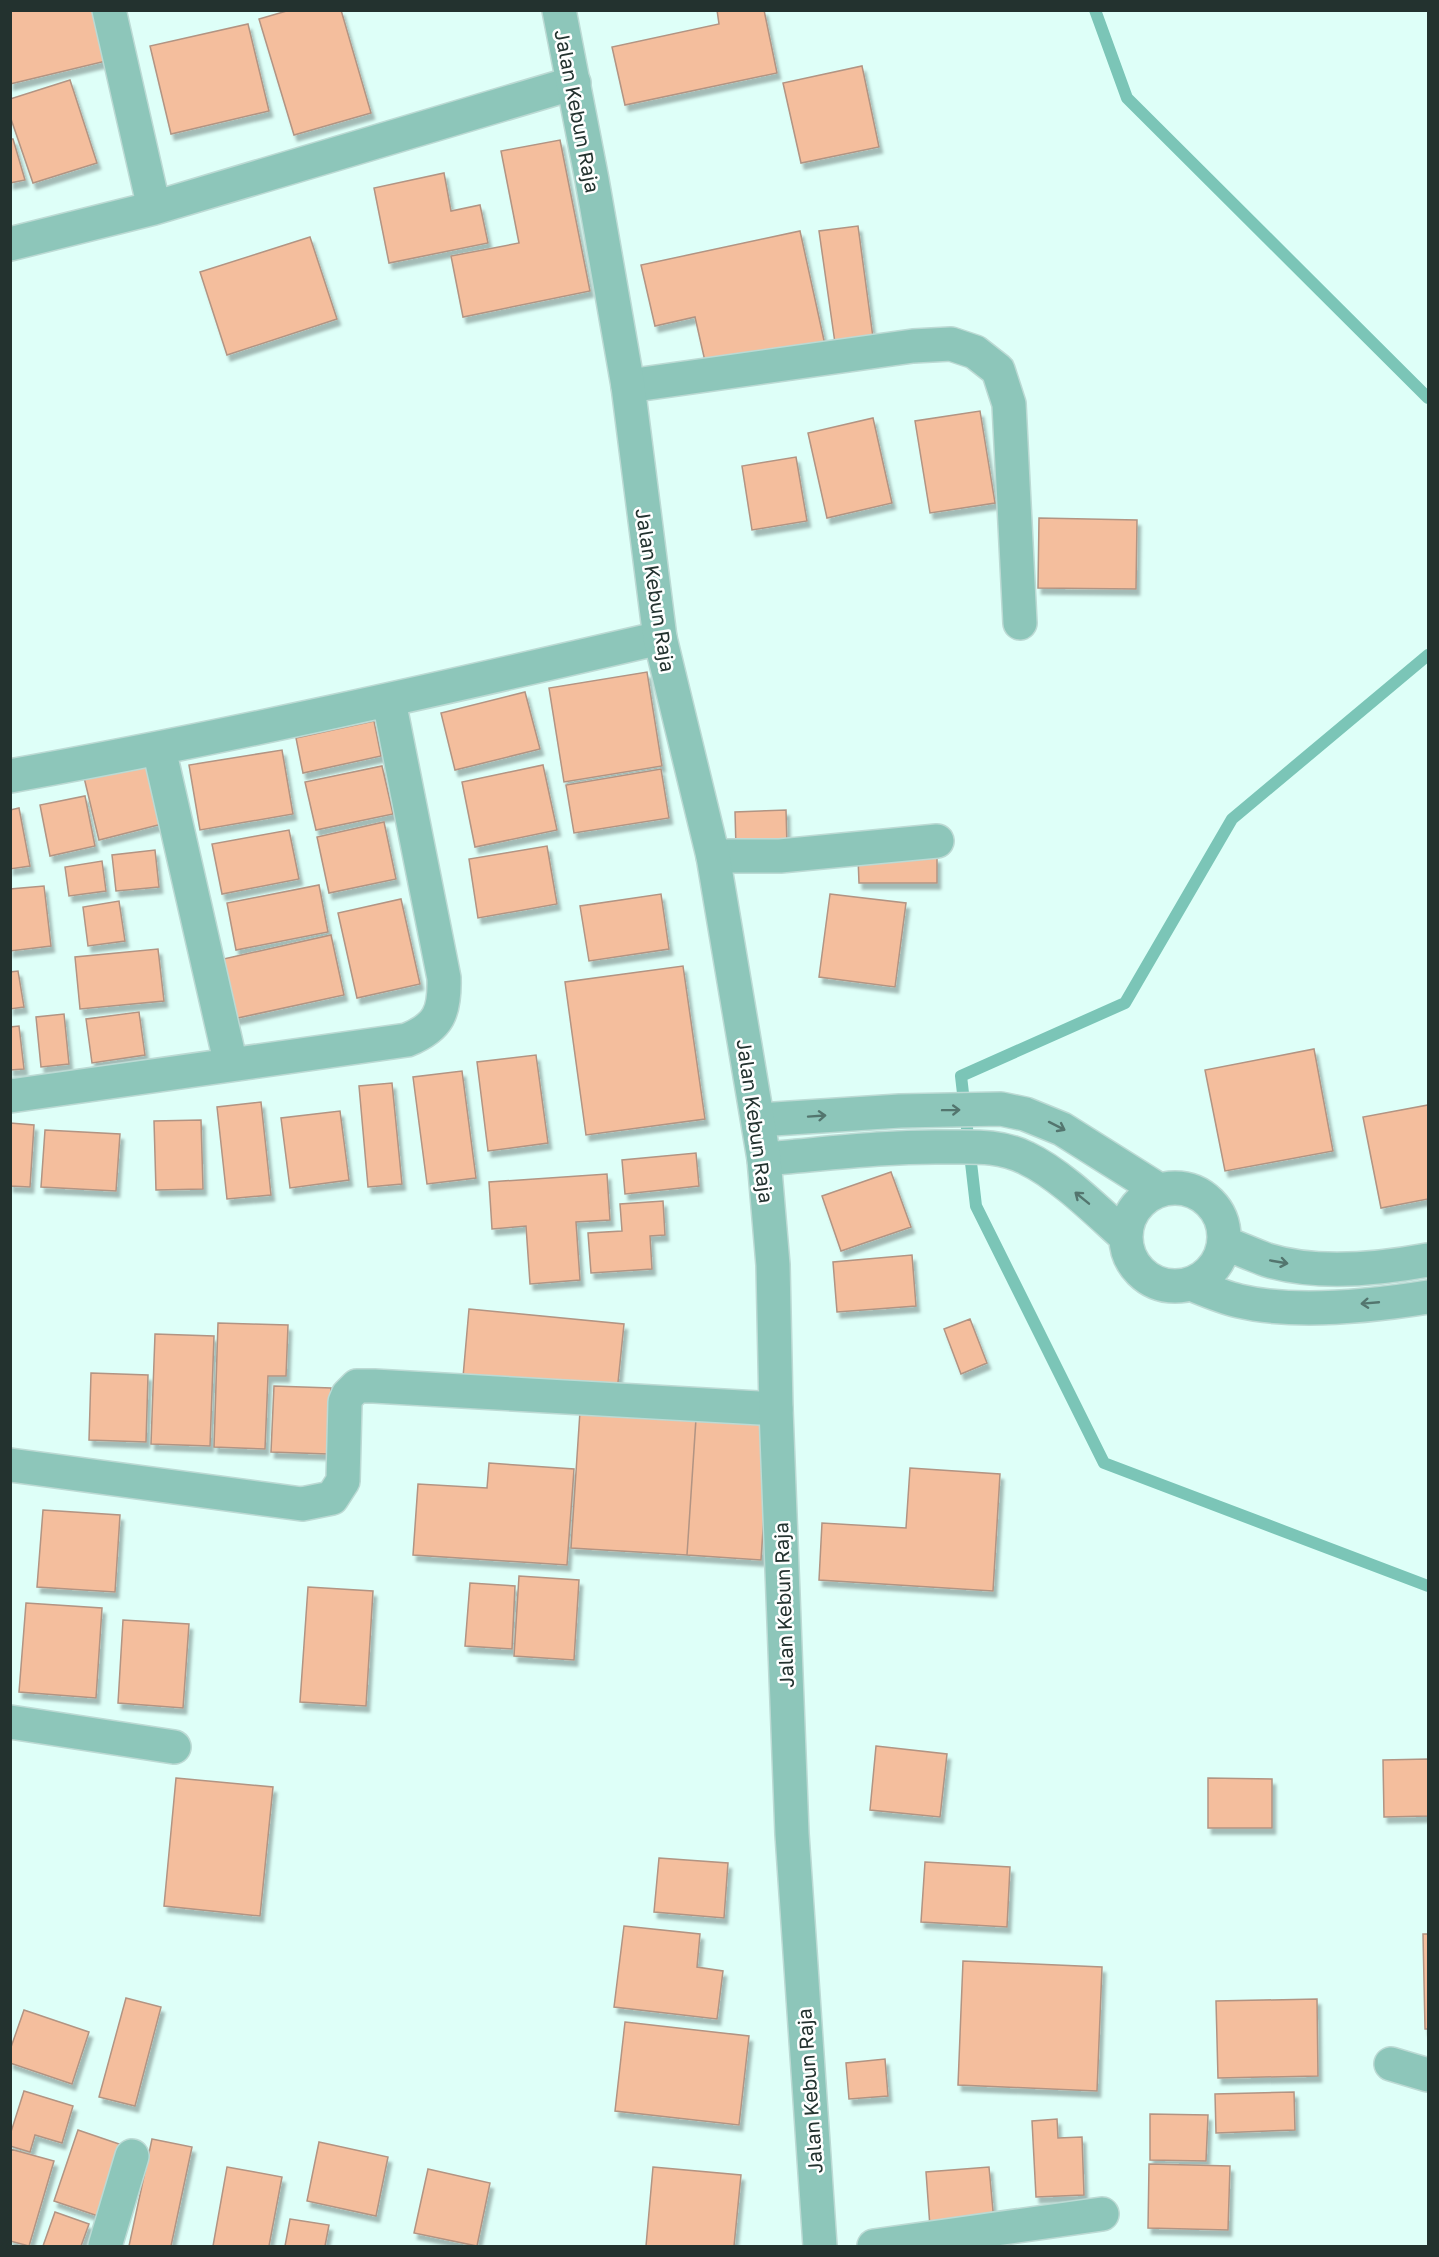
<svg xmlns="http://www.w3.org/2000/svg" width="1439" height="2257" font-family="'Golos Text',sans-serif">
<defs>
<filter id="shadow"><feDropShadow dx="3.5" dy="6" stdDeviation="1.5" flood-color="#0004"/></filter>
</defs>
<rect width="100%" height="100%" fill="#defff8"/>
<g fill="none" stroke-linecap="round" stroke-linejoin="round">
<path stroke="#7bc5b7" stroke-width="12" d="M 1095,10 L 1127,98 L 1428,398
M 1428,655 L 1232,819 L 1125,1003 L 961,1076 L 976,1206 L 1104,1463 L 1428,1586"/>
</g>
<path fill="#f4be9d" stroke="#b29483" stroke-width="1.5" filter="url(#shadow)" d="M 10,10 L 94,10 L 106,61 L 10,84 Z
M 290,10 L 341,10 L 371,113 L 294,135 L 259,19 Z
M 717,10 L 764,10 L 777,73 L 625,105 L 612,47 L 719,24 Z
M 248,24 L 269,111 L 171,134 L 150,46 Z
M 862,66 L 879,147 L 801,163 L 783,83 Z
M 70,80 L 97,163 L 33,183 L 10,116 L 10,99 Z
M 10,139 L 13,139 L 25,180 L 10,183 Z
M 560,140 L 590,291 L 463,317 L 451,256 L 519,243 L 501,151 Z
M 444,173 L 451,211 L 480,205 L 488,243 L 389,263 L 374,188 Z
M 858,226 L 874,345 L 836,350 L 819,231 Z
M 800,231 L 825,345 L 707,370 L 695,317 L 655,326 L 641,265 Z
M 310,237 L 337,319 L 227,355 L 200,272 Z
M 980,411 L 995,503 L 930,513 L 915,421 Z
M 873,418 L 892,503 L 827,518 L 808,433 Z
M 796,457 L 807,521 L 752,530 L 742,466 Z
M 1039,518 L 1137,520 L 1136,589 L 1038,588 Z
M 647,672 L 662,766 L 564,782 L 549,688 Z
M 525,692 L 540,749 L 455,770 L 441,713 Z
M 374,721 L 381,756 L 303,773 L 296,738 Z
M 282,750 L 293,814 L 200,830 L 189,765 Z
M 152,752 L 170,822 L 99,840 L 82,769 Z
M 543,765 L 557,830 L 475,847 L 462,782 Z
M 382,766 L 393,814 L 316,830 L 305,782 Z
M 661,769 L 669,818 L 574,833 L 566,785 Z
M 85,796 L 95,846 L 50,856 L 40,805 Z
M 19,808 L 30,866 L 10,869 L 10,810 Z
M 786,810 L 787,846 L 736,848 L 735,812 Z
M 384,822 L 396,879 L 329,893 L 317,837 Z
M 289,830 L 299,879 L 222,894 L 212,844 Z
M 547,846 L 557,904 L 478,918 L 469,859 Z
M 155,850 L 159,887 L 116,891 L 112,855 Z
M 858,857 L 937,857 L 937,883 L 859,883 Z
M 102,861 L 106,891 L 69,896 L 65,867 Z
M 319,885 L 328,932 L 236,950 L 227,903 Z
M 44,886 L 51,946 L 10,951 L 10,889 Z
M 661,894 L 669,949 L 589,961 L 580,906 Z
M 830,894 L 906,903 L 895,987 L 819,977 Z
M 401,899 L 420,984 L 357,998 L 338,913 Z
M 119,901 L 125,941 L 88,946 L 83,907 Z
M 331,935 L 344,995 L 233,1019 L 219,960 Z
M 158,949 L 164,1001 L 80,1009 L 75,957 Z
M 683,966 L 705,1119 L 586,1135 L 565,982 Z
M 18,971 L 24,1007 L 10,1009 L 10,972 Z
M 139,1012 L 145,1055 L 92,1063 L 86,1019 Z
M 64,1014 L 69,1064 L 41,1067 L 36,1017 Z
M 19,1026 L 24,1069 L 10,1070 L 10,1027 Z
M 1314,1049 L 1333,1151 L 1225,1171 L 1205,1070 Z
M 536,1055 L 548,1143 L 488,1151 L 477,1062 Z
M 462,1071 L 476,1178 L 427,1184 L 413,1077 Z
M 392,1083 L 402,1184 L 368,1187 L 359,1086 Z
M 261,1102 L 271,1195 L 227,1199 L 217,1107 Z
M 1428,1105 L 1428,1199 L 1381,1208 L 1363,1117 Z
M 340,1111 L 349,1180 L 290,1188 L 281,1118 Z
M 201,1120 L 203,1189 L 156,1190 L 154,1121 Z
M 10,1123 L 34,1125 L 30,1187 L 10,1186 Z
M 45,1130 L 120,1134 L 116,1191 L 41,1187 Z
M 696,1153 L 699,1186 L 625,1194 L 622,1160 Z
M 891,1172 L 911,1227 L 841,1251 L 822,1196 Z
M 607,1174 L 610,1220 L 576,1222 L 580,1280 L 530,1284 L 526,1226 L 492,1229 L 489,1182 Z
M 663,1201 L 665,1235 L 650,1236 L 652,1269 L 591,1273 L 588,1233 L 622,1231 L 620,1204 Z
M 912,1255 L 916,1306 L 837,1312 L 833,1262 Z
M 469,1309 L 624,1324 L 617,1392 L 463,1377 Z
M 970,1319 L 987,1363 L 961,1374 L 944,1329 Z
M 218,1323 L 288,1325 L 286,1376 L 268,1376 L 265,1449 L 214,1447 Z
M 155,1334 L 214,1336 L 210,1446 L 151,1444 Z
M 91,1373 L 148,1375 L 146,1442 L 89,1440 Z
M 274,1386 L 331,1388 L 328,1454 L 271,1452 Z
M 581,1396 L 697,1403 L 687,1555 L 571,1548 Z
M 696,1419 L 770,1423 L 761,1560 L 687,1555 Z
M 489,1463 L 574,1469 L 567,1565 L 413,1555 L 418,1484 L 487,1488 Z
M 910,1468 L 1000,1474 L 993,1591 L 819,1580 L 822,1523 L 906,1528 Z
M 43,1510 L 120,1515 L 115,1592 L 37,1587 Z
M 519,1576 L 579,1580 L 574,1660 L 514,1656 Z
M 470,1583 L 515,1586 L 512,1649 L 465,1646 Z
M 308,1587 L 373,1591 L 366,1706 L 300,1702 Z
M 26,1603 L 102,1608 L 96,1698 L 19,1692 Z
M 123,1620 L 189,1624 L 183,1708 L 118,1703 Z
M 876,1746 L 947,1754 L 940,1817 L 870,1810 Z
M 1428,1759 L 1428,1816 L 1384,1817 L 1383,1760 Z
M 176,1778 L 273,1787 L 260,1916 L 164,1906 Z
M 1208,1778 L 1272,1779 L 1272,1828 L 1208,1828 Z
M 659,1858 L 728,1863 L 724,1918 L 654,1912 Z
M 925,1862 L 1010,1867 L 1007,1927 L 921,1922 Z
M 624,1926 L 700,1934 L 697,1967 L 723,1971 L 717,2019 L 614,2007 Z
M 1423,1934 L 1428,1934 L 1428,2029 L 1425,2029 Z
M 963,1961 L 1102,1967 L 1097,2091 L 958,2085 Z
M 126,1998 L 161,2007 L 135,2106 L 99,2097 Z
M 1317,1999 L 1318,2076 L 1218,2078 L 1216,2001 Z
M 24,2010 L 89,2032 L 72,2084 L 10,2063 L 10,2050 Z
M 625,2022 L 749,2036 L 739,2125 L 615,2111 Z
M 885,2059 L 888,2096 L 849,2099 L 846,2063 Z
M 24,2091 L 73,2106 L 62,2143 L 35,2135 L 30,2152 L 10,2146 L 10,2135 Z
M 1294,2092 L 1295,2130 L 1216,2133 L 1215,2094 Z
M 1150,2114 L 1208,2115 L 1206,2161 L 1150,2160 Z
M 1057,2119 L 1058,2138 L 1082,2137 L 1084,2195 L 1036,2197 L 1032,2121 Z
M 78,2130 L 122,2145 L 98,2216 L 54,2201 Z
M 152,2139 L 192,2147 L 171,2246 L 129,2246 Z
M 319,2142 L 388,2157 L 376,2216 L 307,2201 Z
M 10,2149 L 54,2161 L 29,2246 L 10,2241 Z
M 1149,2164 L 1230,2166 L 1228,2230 L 1148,2228 Z
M 227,2167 L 282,2177 L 269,2246 L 213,2246 Z
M 653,2167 L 741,2175 L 734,2246 L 646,2246 Z
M 989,2167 L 994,2222 L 930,2227 L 926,2172 Z
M 428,2169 L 490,2183 L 477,2246 L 414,2233 Z
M 55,2212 L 89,2224 L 81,2246 L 43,2246 Z
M 290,2219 L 329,2225 L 325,2246 L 285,2246 Z"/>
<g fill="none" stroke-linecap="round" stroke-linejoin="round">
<defs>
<path id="minor" d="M 154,208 L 574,83
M 10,244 L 154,208 L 109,10
M 628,386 L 913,346 L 951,344 L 975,352 L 998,370 L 1009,404 L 1020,623
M 159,749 L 231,1065
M 10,776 C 229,737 444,688 660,638
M 713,856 L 780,856 L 937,841
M 10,1096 L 407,1040 C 439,1027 445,1012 444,978 L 389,701
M 759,1120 L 900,1111 L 1001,1109 L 1025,1114 L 1062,1129 L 1159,1190
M 764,1159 C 825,1154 885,1146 946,1147 C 974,1147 1000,1145 1026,1158 C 1060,1174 1097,1211 1126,1237
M1126 1237a49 49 0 1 1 98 0a49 49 0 1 1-98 0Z
M 1224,1243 C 1238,1248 1253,1255 1267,1260 C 1315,1275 1379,1269 1428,1260
M 1191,1284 C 1206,1290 1222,1297 1239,1301 C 1294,1314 1372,1306 1428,1297
M 10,1465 L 302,1504 L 332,1498 L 343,1481 L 345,1402 L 348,1395 L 357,1386 L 374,1386 L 776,1409
M 10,1722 L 174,1747
M 1391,2064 L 1428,2075
M 105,2246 L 132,2156
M 874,2246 L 1102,2214"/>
<path id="tertiary" d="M 559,10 L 592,180 L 628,386 L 660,638 L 713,856 L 764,1159 L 773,1265 L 776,1409 L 792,1834 L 820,2246"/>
</defs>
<use href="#minor" stroke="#bcdad4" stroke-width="36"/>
<use href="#tertiary" stroke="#bcdad4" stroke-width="36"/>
<use href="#minor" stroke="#8dc6ba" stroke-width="33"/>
<use href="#tertiary" stroke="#8dc6ba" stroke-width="33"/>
</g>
<defs><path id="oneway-shaft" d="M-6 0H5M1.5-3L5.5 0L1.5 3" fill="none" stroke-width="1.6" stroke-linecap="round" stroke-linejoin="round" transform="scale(1.5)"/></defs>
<g stroke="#53756e">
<use href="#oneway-shaft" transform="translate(951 1110) rotate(-1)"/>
<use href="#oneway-shaft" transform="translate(817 1116) rotate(-4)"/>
<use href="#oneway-shaft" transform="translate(1057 1126) rotate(27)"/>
<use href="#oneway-shaft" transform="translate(1082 1198) rotate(-141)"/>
<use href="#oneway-shaft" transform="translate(1279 1262) rotate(10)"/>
<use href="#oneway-shaft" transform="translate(1370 1303) rotate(175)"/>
</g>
<g text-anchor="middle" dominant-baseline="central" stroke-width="5" stroke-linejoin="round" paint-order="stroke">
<g font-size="20" fill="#23322f" stroke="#fff">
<text transform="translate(578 111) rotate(79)">Jalan Kebun Raja</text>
<text transform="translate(656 590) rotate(81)">Jalan Kebun Raja</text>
<text transform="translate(756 1121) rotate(82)">Jalan Kebun Raja</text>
<text transform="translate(783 1605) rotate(-92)">Jalan Kebun Raja</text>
<text transform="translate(809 2091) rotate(-94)">Jalan Kebun Raja</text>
</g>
</g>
<rect width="1439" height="2257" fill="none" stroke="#23322f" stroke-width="24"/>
</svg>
